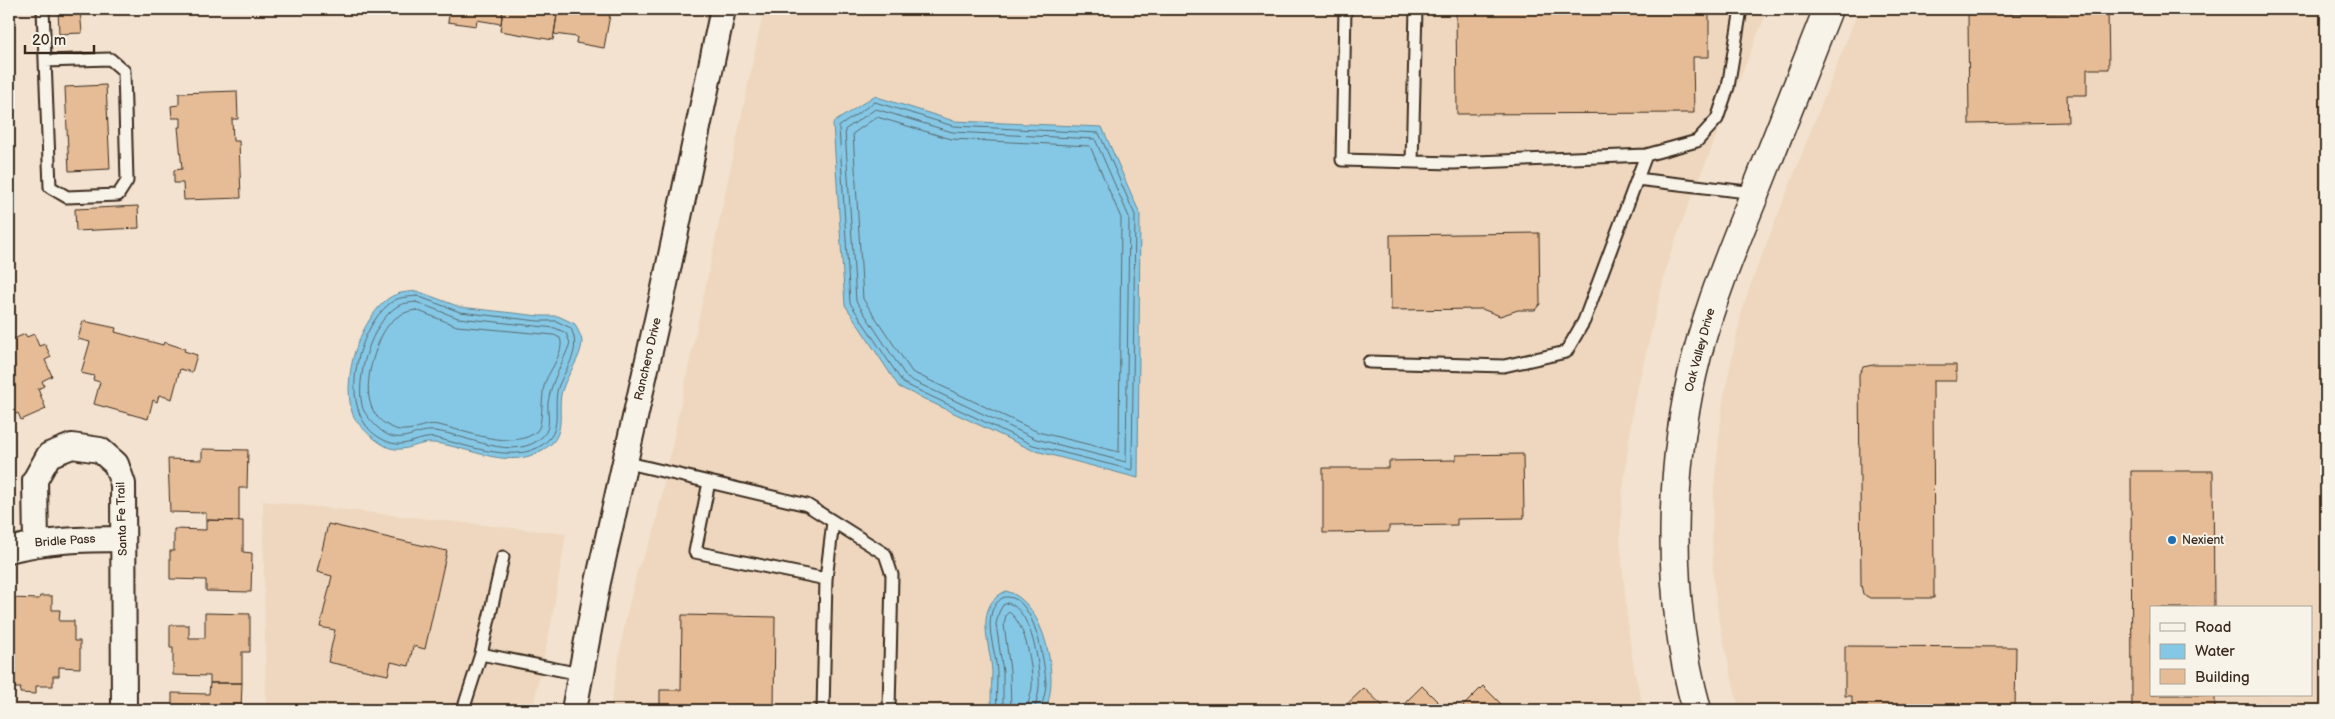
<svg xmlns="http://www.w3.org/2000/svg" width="2335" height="719" font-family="'Balsamiq Sans',sans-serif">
<rect width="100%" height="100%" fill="#f2e2cf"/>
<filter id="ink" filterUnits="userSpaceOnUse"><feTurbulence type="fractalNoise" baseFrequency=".02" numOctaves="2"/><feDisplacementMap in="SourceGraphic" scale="10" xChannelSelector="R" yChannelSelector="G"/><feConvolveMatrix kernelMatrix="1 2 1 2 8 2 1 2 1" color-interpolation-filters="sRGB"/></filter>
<g filter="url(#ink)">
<path fill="#eed7be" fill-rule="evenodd" d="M 764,9 L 1768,9 L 1688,206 L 1668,261 L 1633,407 L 1622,499 L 1620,540 L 1628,627 L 1634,671 L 1644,710 L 610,710 L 626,617 L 638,568 L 653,536 Z
M 1859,9 L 2326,9 L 2326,710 L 1739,710 L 1719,620 L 1713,575 L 1712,533 L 1714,488 L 1723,401 L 1741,315 L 1753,278 ZM 2151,608 L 2311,608 L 2311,695 L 2151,695 Z
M 263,501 L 566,534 L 551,624 L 532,710 L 266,710 Z"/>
<path fill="#85c8e6" stroke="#678996" d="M 874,96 L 954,121 L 1102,127 L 1140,214 L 1138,478 L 1032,450 L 899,387 L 845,305 L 833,123 Z
M 417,291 L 460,307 L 539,316 L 558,316 L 575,324 C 577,329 582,337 582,342 C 581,358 568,373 563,388 C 556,405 566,427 553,442 C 551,445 547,447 544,449 C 509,472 471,447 434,443 C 419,441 406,453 390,448 C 378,444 355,424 352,412 C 346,391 350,365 357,345 C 363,329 378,301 395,295 C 401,292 410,292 417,291 Z
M 1006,591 C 1044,600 1061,679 1045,710 L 992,710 C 990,697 992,684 992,671 C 990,643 973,606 1006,591 Z"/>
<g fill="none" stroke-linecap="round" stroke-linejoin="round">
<path stroke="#59696e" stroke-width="1" d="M 875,102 L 953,126 L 1099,133 L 1135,215 L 1132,470 L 1033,445 L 903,383 L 850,303 L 839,127 Z
M 876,109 L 952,132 L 1095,139 L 1129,217 L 1126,462 L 1036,439 L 907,378 L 856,301 L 845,130 Z
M 877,117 L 951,139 L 1090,146 L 1121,218 L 1119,452 L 1038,432 L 912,372 L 863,299 L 853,134 Z
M 417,296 L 460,312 L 538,321 L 556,321 L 571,328 C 581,351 568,364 559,385 C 552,401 562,425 549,439 C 523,468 467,445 436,438 C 421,435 407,448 391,443 C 349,429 350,380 362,346 C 368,329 379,309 395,300 C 400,297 410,297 417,296 Z
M 416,302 L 458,318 L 555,328 L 566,333 L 570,343 C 563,363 551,381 548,403 C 547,414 552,427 543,436 C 515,464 466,434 434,431 C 412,429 400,449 377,427 C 373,423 365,414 363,409 C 354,381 371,321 398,306 C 402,303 410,303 416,302 Z
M 416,310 L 457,326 L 554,335 L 560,338 C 565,350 551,369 546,380 C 540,393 544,424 537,431 C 514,452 464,430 438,425 C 426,422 417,430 405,430 C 398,431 393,428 387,425 C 361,410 367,374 376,350 C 383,329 393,313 416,310 Z
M 997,710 C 996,698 997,685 997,672 C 996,652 986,630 992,611 C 995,604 1001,596 1008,597 C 1035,598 1045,664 1046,684 C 1046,693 1042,702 1041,710
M 1003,710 L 1003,672 L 996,624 L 999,612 L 1003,605 L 1008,603 C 1031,609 1041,666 1039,687 C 1039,695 1035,703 1035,710
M 1011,710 L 1010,671 L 1004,624 L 1006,615 L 1009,612 C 1026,624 1033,667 1032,687 C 1031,695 1028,702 1027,710"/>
</g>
<path fill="#e5bc95" stroke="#3b2a1e" d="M 58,9 L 80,9 L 82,33 L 59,34 Z
M 450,9 L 503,9 L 501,24 L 477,20 L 476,26 L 448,22 Z
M 503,9 L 558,9 L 553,40 L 500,31 Z
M 558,9 L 611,9 L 604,48 L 576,43 L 577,37 L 554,34 Z
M 1456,9 L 1709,9 L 1709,57 L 1693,57 L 1694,113 L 1457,114 Z
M 2108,12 L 2109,69 L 2087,69 L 2087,95 L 2067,95 L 2068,122 L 1969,124 L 1968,14 Z
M 106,85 L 110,169 L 69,171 L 65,87 Z
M 237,91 L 238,119 L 232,119 L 233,141 L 239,141 L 241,198 L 184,200 L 183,183 L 174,183 L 174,170 L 182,169 L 178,127 L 181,127 L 181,118 L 172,118 L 171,106 L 179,105 L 179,93 Z
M 138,206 L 139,228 L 76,231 L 75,209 Z
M 1539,233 L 1540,304 L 1535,310 L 1518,310 L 1500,316 L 1482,309 L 1391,310 L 1390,235 Z
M 83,321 L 116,328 L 115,332 L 163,345 L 164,342 L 185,349 L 184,351 L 197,355 L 192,372 L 180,369 L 172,399 L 159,395 L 157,402 L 153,400 L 148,419 L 94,404 L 100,382 L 93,380 L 94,376 L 81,373 L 90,342 L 78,339 Z
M 25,334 L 27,337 L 34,334 L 39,346 L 45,344 L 51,357 L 45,360 L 52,376 L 42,381 L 44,386 L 38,389 L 46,409 L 21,420 L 18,413 L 9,417 L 9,341 Z
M 1873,365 L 1956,365 L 1956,381 L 1933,381 L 1934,598 L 1870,598 L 1863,594 L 1861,585 L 1859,374 L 1863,367 Z
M 202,449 L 248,450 L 247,488 L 239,488 L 239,521 L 206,520 L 206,513 L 170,512 L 168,459 L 202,460 Z
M 1523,454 L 1524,518 L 1457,519 L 1457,525 L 1389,526 L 1389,532 L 1323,533 L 1323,468 L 1389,468 L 1389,461 L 1456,460 L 1456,455 Z
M 2131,471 L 2213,471 L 2214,608 L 2151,608 L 2151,695 L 2215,695 L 2215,710 L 2132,710 Z
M 206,520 L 243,521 L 243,552 L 252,553 L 251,592 L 206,591 L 206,580 L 170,579 L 170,551 L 174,551 L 174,529 L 206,530 Z
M 328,524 L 447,551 L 425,649 L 413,646 L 409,666 L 391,662 L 388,675 L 328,662 L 335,630 L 320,627 L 332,576 L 317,572 Z
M 40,596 L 52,596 L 52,610 L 60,610 L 59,621 L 74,621 L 74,641 L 80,641 L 80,668 L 59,667 L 59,676 L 53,676 L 53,686 L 36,686 L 36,694 L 20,693 L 21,688 L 9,688 L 10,598 L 39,599 Z
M 205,613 L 250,614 L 250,652 L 242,652 L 242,683 L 210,683 L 210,676 L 173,675 L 173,648 L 170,648 L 170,625 L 189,625 L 189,638 L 205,638 Z
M 682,615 L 775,617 L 774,710 L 660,710 L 660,690 L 681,690 Z
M 1845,646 L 2016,647 L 2015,710 L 1865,710 L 1865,707 L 1852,707 L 1852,696 L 1845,696 Z
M 210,683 L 242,683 L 241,710 L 172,710 L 172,693 L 209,694 Z
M 1422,686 L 1446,710 L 1398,710 Z
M 1483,686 L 1507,710 L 1459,710 Z
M 1364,688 L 1387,710 L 1341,710 Z"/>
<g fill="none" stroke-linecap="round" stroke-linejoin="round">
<defs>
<path id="lane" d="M 43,9 L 50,187 L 67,197 L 118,195 L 127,181 L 124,71 L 110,59 L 45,61
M 1345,9 L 1342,160 L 1453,163 L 1646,155 L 1697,141 L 1717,119 L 1728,87 L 1741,9
M 1412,162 L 1416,9
M 1637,179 L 1755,193
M 1369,362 L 1504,366 L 1566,352 L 1584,321 L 1646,155
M 624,462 L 807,505 L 885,554 L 892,575 L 889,710
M 709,482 L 695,552 L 826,579 L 833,522
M 481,654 L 503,557
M 463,710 L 481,654 L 580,674
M 823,710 L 826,579"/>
<path id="street" d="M 36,543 L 35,480 L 49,455 L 72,446 L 100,450 L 116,464 L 123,484 L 124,710
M 9,550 C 47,540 83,539 123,539
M 574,710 L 598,582 L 663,293 L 723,9"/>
<path id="secondary" d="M 1697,710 C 1666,599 1668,467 1697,355 C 1711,301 1732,250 1753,198 C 1778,135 1803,72 1828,9"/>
</defs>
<use href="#lane" stroke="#3b2a1e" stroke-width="15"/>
<use href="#street" stroke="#3b2a1e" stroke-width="28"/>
<use href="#secondary" stroke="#3b2a1e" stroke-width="31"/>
<use href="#lane" stroke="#f7f3e8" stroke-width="11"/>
<use href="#street" stroke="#f7f3e8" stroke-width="24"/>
<use href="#secondary" stroke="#f7f3e8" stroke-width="28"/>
</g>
</g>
<circle fill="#1f6fb2" stroke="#f7f3e8" stroke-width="2" cx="2172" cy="540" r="5"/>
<g text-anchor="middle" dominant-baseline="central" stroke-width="4" stroke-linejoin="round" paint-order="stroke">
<g font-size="12" fill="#3b2a1e" stroke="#f7f3e8">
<text transform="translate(1700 350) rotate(-75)">Oak Valley Drive</text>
<text transform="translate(648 359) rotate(-77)">Ranchero Drive</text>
<text transform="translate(122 519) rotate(-92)">Santa Fe Trail</text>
<text transform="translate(65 541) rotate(-4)">Bridle Pass</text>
</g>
<g font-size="12" fill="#3b2a1e" stroke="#f7f3e8" text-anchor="start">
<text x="2182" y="540">Nexient</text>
</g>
</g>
<rect width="2335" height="719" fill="none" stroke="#f7f3e8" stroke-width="30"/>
<rect x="15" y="15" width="2305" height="689" fill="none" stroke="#3b2a1e" stroke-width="2" filter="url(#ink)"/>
<rect x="2150" y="606" width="162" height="90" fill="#f7f3e8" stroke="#aca397"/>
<rect x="2160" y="623" width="25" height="8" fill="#f7f3e8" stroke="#aca397"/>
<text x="2195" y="632" font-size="15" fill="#3b2a1e">Road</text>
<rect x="2160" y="644" width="25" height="15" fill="#85c8e6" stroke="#aca397"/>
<text x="2195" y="656" font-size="15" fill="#3b2a1e">Water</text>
<rect x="2160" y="669" width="25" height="15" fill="#e5bc95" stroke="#aca397"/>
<text x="2195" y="682" font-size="15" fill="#3b2a1e">Building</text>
<path d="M25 45v8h69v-8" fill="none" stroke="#3b2a1e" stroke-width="2.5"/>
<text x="32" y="45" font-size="15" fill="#3b2a1e" stroke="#f7f3e8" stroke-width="4" paint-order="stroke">20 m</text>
</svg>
